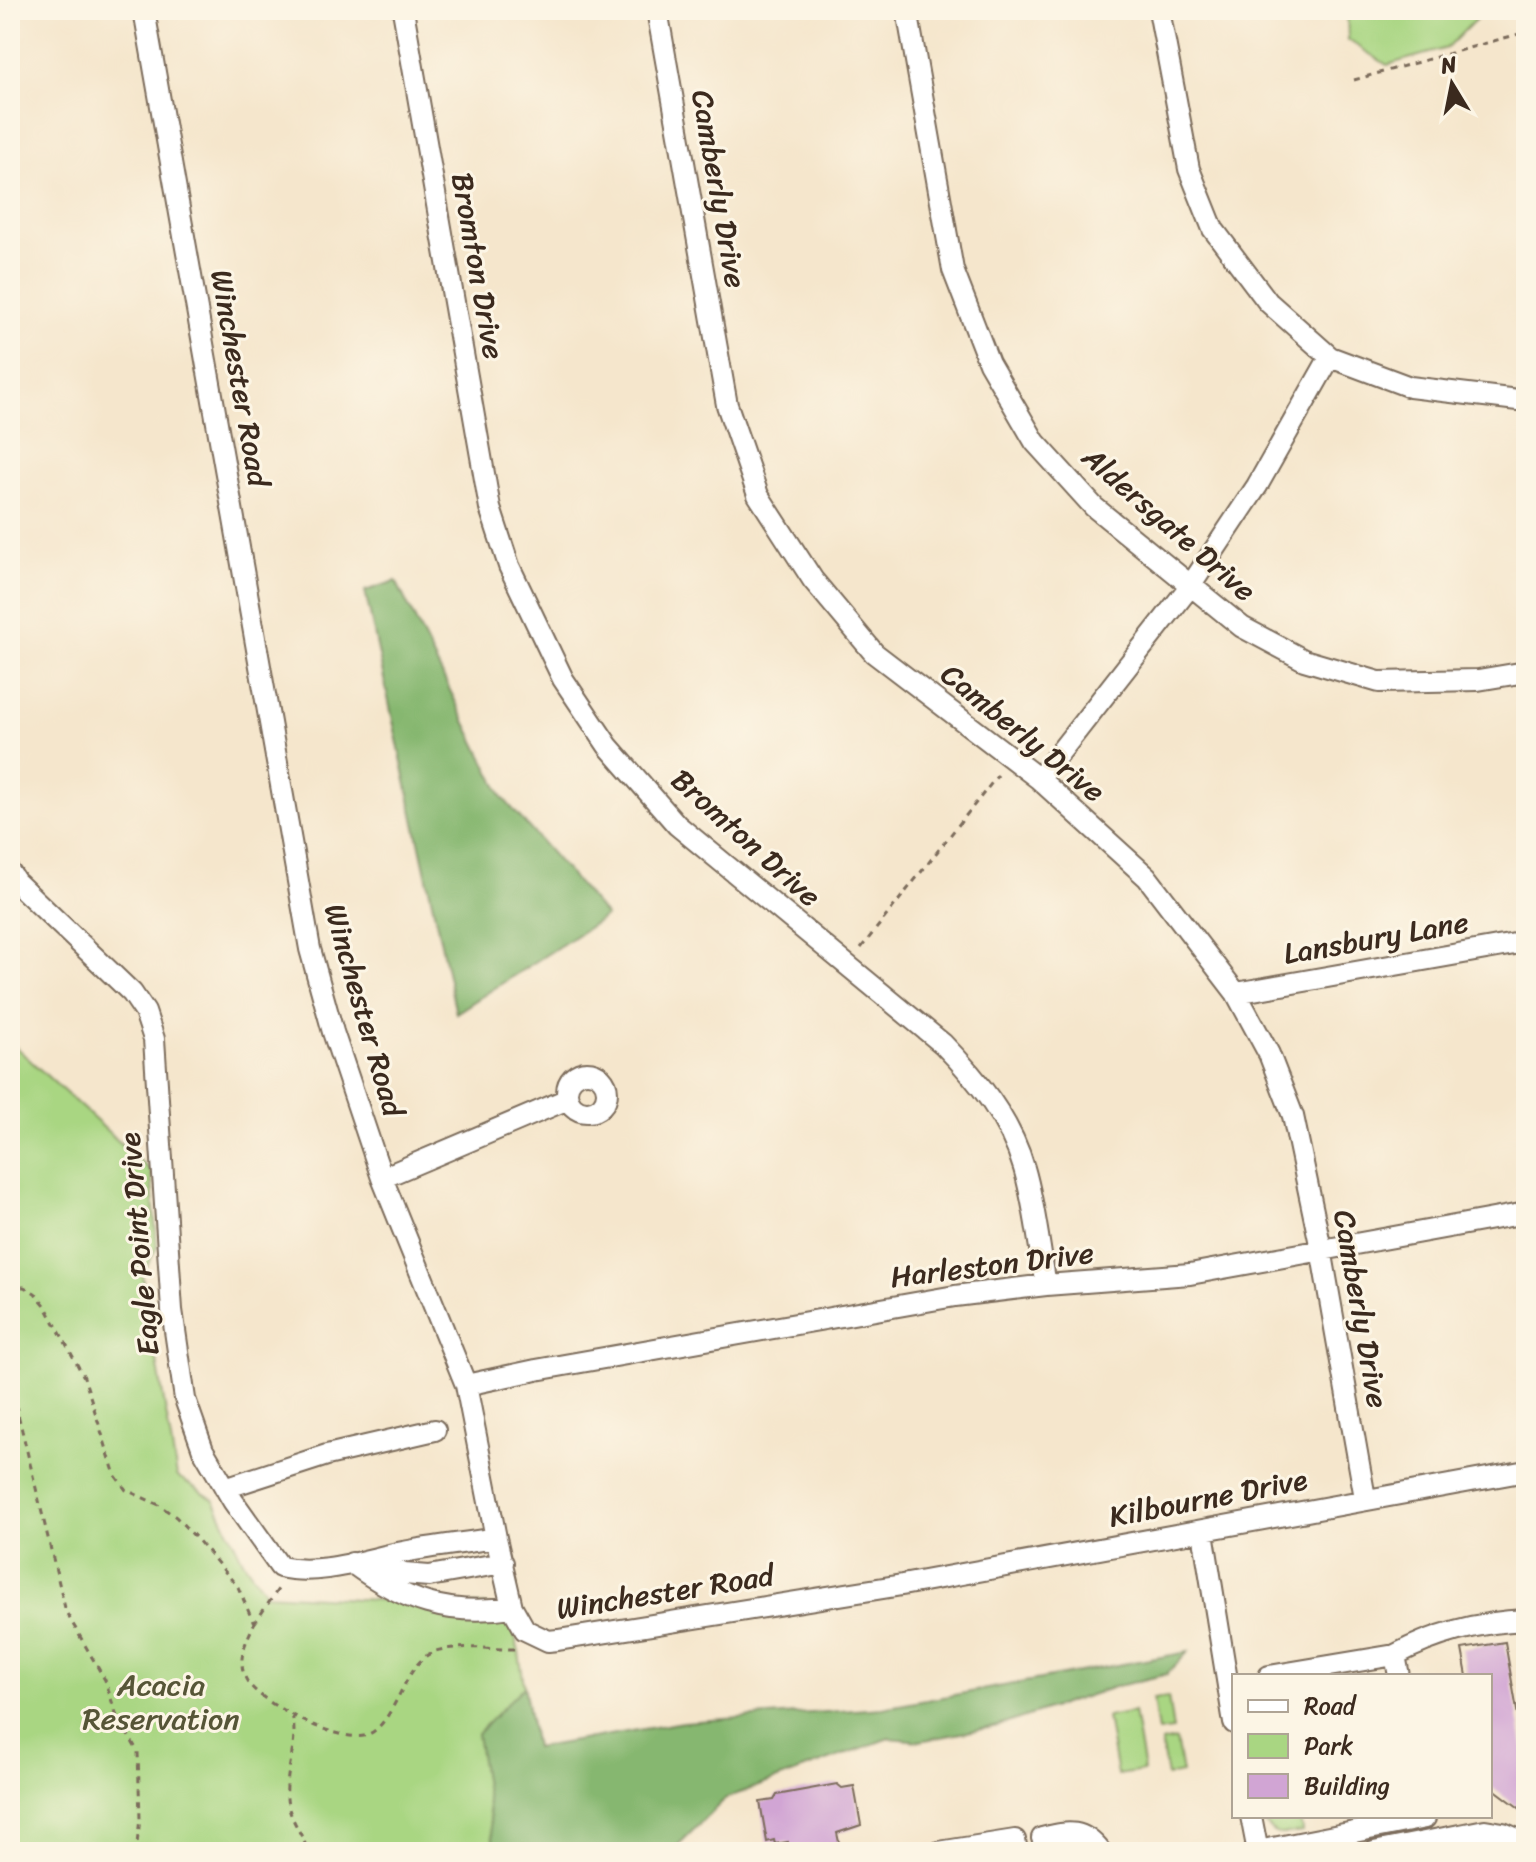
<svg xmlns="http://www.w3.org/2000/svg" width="1536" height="1862" font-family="Sriracha,sans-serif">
<rect width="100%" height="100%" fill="#fcf5e5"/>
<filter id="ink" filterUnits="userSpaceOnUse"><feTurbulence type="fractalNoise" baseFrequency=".0125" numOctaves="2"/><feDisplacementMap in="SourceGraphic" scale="16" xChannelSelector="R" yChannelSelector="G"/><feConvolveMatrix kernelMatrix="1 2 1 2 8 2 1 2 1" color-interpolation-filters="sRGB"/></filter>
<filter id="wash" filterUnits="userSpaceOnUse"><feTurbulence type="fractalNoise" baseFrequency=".006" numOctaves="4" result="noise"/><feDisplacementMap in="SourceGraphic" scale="32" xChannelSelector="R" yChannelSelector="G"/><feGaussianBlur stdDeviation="1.8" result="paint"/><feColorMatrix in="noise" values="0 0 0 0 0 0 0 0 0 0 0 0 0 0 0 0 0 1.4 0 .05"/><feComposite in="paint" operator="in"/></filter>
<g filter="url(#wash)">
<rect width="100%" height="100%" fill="#f5e6cc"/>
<path fill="#a9d682" stroke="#728050" stroke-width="2" d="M 1347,10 L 1485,10 L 1447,48 L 1387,65 L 1348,40 Z
M 10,1042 L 151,1171 L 157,1247 L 142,1275 L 177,1476 L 214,1500 L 243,1561 L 266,1594 L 488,1606 L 510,1615 L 519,1653 L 551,1852 L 10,1852 Z
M 1168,1697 L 1173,1730 L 1158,1732 L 1153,1699 Z
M 1134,1712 L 1144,1771 L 1117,1775 L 1107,1717 Z
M 1176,1740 L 1182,1773 L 1167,1776 L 1161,1743 Z
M 1261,1816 L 1300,1816 L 1302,1832 C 1279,1835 1273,1839 1261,1816 Z"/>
<path fill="#86b770" stroke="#607047" stroke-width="2" d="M 396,581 L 503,798 L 606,916 L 456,1013 L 365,591 Z
M 1188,1652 L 1167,1674 L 1114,1687 L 998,1726 L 920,1741 L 889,1738 L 726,1798 L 671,1852 L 495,1852 L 477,1734 L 524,1686 L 535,1748 L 683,1722 L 883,1708 Z"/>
<g id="blocks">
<path fill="#d1a5d4" d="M 1505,1642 L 1526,1762 L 1526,1813 L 1490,1786 L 1490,1676 L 1467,1676 L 1462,1649 Z
M 837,1784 L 842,1788 L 854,1786 L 861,1825 L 837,1833 L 841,1852 L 790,1852 L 788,1842 L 775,1844 L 774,1840 L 767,1842 L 760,1802 L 774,1800 L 777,1795 Z"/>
</g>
</g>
<g filter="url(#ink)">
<use href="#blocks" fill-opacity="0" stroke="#7c6c5b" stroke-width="2"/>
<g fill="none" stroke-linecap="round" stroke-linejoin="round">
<defs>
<path id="minor" d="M 144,10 L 310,949 L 333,1032 L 382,1178 L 466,1385 L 496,1538 L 512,1607 L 525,1630 L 548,1641 L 558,1640 L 902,1585 L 1526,1471
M 403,10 L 490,508 L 509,566 L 563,679 L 608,746 L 677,825 L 943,1044 C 977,1079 1010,1119 1024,1168 C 1035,1205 1039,1247 1046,1285
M 657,10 L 727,405 L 758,495 L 813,580 L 874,653 L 1039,779 L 1147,877 L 1236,993 L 1269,1054 L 1293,1116 L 1321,1249 L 1365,1498
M 907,10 L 953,270 L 989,363 L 1035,442 L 1094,507 L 1242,627 L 1304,660 L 1379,682 L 1478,680 L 1526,672
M 1159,10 L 1189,169 L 1213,229 L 1268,302 L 1330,357 L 1410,387 L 1526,401
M 1039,779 L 1191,585 L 1257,486 L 1330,357
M 10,873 L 16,882 L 132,993 L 145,1012 L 154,1039 L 172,1310 L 185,1399 L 203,1450 L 233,1501 L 280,1567 C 320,1576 363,1560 403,1552 C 433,1546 465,1543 496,1538
M 1236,993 L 1526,942
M567 1092a20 20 0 1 1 40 0a20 20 0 1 1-40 0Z
M 382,1178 L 568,1099
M 466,1385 L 536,1370 L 955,1296 L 1046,1285 L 1190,1274 L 1526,1213
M 225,1488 L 327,1455 L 435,1430
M 1203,1532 L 1234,1723
M 371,1560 L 404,1574 L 429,1576 L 503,1563
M 352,1563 C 403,1601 449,1617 512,1607
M 1269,1676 L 1395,1655
M 1399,1676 L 1395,1655 C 1436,1633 1479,1622 1526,1620
M 1251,1816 L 1258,1852
M 1042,1838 C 1067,1832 1082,1827 1101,1852
M 1047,1838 L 1076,1852
M 939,1852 L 1015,1840 L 1017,1852
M 1253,1852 L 1425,1818
M 1374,1852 L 1485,1830 L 1503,1833 L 1526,1843"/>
</defs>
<use href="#minor" stroke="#7c6c5b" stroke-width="24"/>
<path stroke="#7c6c5b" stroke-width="3" stroke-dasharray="6 6" stroke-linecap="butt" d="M 1354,80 L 1526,32
M 861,948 L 998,775
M 10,1287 L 24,1287 L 35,1293 L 45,1305 L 84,1377 L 115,1475 L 126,1490 L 159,1505 L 176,1517 L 197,1539 L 238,1587 L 254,1624 C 246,1642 237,1658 245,1677 C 254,1702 342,1745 367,1735 C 398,1722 403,1661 436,1651 C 462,1644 490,1650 516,1649
M 10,1381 L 66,1612 L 105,1680 L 116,1714 L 138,1752 L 140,1819 L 136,1852
M 254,1624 L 281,1585
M 292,1714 C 299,1745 285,1768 287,1798 C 288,1817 303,1834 308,1852"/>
<use href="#minor" stroke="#fff" stroke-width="20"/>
</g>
</g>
<g text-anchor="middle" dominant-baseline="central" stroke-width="6" stroke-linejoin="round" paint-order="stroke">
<g font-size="30" fill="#3b2a1e" stroke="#fcf5e5">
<text transform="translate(719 189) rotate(80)">Camberly Drive</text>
<text transform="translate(478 266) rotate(80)">Bromton Drive</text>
<text transform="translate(240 378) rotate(80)">Winchester Road</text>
<text transform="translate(1169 524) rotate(41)">Aldersgate Drive</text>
<text transform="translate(1023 733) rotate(39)">Camberly Drive</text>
<text transform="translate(746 838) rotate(42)">Bromton Drive</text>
<text transform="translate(1376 938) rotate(-10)">Lansbury Lane</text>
<text transform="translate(364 1010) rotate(74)">Winchester Road</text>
<text transform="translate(139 1244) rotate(-95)">Eagle Point Drive</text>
<text transform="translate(992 1265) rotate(-7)">Harleston Drive</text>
<text transform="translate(1361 1309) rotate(80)">Camberly Drive</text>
<text transform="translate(1208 1498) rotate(-11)">Kilbourne Drive</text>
<text transform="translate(665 1592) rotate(-9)">Winchester Road</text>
</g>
<g font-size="30" fill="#565537" stroke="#fcf5e5">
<text x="161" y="1685">Acacia<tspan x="161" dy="34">Reservation</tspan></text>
</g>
</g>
<rect width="1536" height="1862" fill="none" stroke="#fcf5e5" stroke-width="40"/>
<rect x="1232" y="1674" width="260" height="144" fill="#fcf5e5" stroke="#afa495" stroke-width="2"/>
<rect x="1248" y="1700" width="40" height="12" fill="#ffffff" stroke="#afa495" stroke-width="2"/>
<text x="1304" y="1714" font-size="24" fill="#3b2a1e">Road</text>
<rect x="1248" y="1734" width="40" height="24" fill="#a9d682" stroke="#afa495" stroke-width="2"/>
<text x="1304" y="1754" font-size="24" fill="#3b2a1e">Park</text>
<rect x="1248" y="1774" width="40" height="24" fill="#d1a5d4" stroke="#afa495" stroke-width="2"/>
<text x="1304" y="1794" font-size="24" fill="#3b2a1e">Building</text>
<g transform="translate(1452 84) rotate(350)" stroke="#fcf5e5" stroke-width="6" paint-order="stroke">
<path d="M0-6L14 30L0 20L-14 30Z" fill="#3b2a1e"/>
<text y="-12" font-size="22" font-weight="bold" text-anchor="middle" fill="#3b2a1e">N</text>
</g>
</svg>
